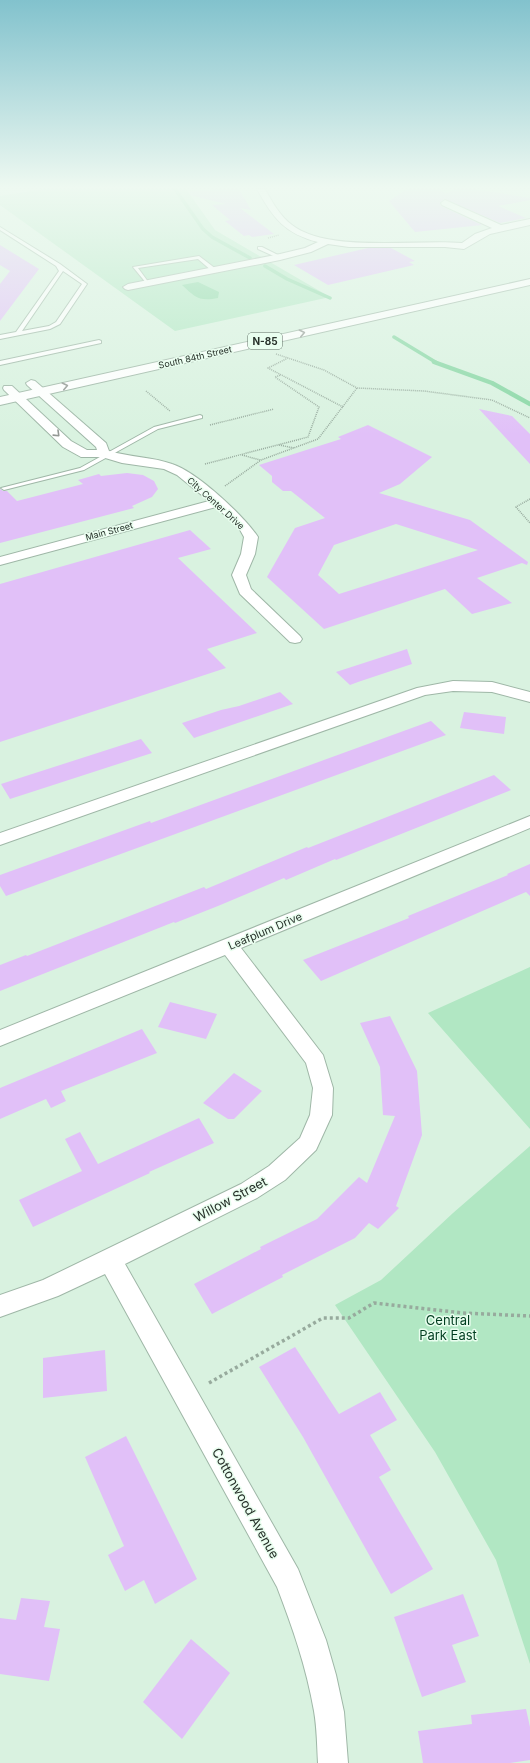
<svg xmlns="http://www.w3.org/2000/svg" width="530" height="1763" font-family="Inter,sans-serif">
<rect width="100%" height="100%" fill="#d9f2e0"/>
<path fill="#b1e7c3" d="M 44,189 L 186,189 L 215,230 L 330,297 L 175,331 L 0,205 L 0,196 Z
M 530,967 L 530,1129 L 428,1013 Z
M 530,1146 L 530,1664 L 496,1560 L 435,1452 L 335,1305 L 381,1280 L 453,1213 Z"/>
<path fill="#89d7a5" d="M 198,282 L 219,292 L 218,298 C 199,302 195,297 182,285 Z"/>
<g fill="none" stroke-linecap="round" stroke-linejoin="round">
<path stroke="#89d7a5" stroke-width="3.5" d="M 175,189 L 203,229 L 212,237 L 250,258
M 265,266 L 287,279 L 330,298
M 394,337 L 437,363"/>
<path stroke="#89d7a5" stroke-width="4.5" d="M 434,362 L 492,383 L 530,404"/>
</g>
<path fill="#e1c0f8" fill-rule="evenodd" d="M 218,189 L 239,189 L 251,210 L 240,208 L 274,234 L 252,237 L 249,235 L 244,236 L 225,221 L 230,220 L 212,205 L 226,204 L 190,195 L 190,191 Z
M 407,189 L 440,189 L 446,194 L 454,189 L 474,189 L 530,198 L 530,200 L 498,206 L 526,218 L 500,223 L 444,199 L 440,203 L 441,206 L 482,225 L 415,232 L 389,201 Z
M 0,245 L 39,269 L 0,321 L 0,284 L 10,271 L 0,265 Z
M 368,248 L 391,248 L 415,261 L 409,262 L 414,265 L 328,285 L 294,265 Z
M 479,409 L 512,416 L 530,434 L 530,464 Z
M 368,425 L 432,457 L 400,484 L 379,493 L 470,520 L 528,562 L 527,565 L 522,563 L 477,578 L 512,603 L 472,614 L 445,589 L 324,629 L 267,577 L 295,528 L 325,518 L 291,491 L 283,491 L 272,482 L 272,476 L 259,465 L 341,439 L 338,437 ZM 396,524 L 478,550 L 339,594 L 318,575 L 334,545 Z
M 127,473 L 143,475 L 154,481 L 158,489 L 152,497 L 132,506 L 134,508 L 0,543 L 0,489 L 3,491 L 7,491 L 17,501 L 83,484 L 78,480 L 99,474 L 101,476 Z
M 190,530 L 211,549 L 178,558 L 257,633 L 207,649 L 226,668 L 0,742 L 0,584 Z
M 407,649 L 412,664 L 358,682 L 350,685 L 336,672 Z
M 280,692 L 293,704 L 194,738 L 182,723 L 221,710 L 239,706 Z
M 464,712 L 506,717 L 504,734 L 460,728 Z
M 431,721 L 446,735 L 6,896 L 0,886 L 0,875 L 150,821 L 151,823 Z
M 141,739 L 152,753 L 10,799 L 1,784 Z
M 494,775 L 511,790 L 336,860 L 335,859 L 286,880 L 284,878 L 218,906 L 175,923 L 174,922 L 0,991 L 0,965 L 26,955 L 27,956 L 204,887 L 206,889 L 307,847 L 308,848 Z
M 530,864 L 530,896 L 526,892 L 321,981 L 303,960 L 409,918 L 408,916 L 508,875 L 507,874 Z
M 170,1002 L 217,1014 L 206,1039 L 158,1027 Z
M 390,1016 L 417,1071 L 422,1135 L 396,1206 L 399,1208 L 378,1229 L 369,1223 L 355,1238 L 282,1275 L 283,1277 L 212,1314 L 194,1284 L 261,1249 L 260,1247 L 317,1219 L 359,1177 L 367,1183 L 395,1116 L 383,1115 L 380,1067 L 360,1023 Z
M 142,1029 L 157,1053 L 61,1091 L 66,1101 L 51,1108 L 46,1099 L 0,1119 L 0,1088 Z
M 234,1073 L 262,1091 L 234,1119 L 228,1119 L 203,1103 Z
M 199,1118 L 214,1143 L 149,1172 L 150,1173 L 33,1227 L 19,1200 L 82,1171 L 65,1139 L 80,1132 L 98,1164 Z
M 295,1347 L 339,1414 L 380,1392 L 397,1420 L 370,1435 L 391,1470 L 379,1477 L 433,1569 L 391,1594 L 303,1437 L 259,1367 Z
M 105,1350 L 107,1391 L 43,1398 L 43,1358 Z
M 126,1436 L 197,1579 L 155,1604 L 144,1580 L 125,1591 L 108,1555 L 124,1546 L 85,1457 Z
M 463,1594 L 479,1636 L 452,1645 L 466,1682 L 422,1697 L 394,1617 Z
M 21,1598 L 50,1601 L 44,1627 L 60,1629 L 49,1681 L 0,1674 L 0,1618 L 16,1620 Z
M 191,1639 L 230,1673 L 182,1739 L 143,1702 Z
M 526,1709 L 530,1727 L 530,1760 L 510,1763 L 423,1763 L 418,1731 L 472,1724 L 471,1715 Z"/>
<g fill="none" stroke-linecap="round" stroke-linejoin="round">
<defs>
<path id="service" d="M 0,227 L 60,264 L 87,284 L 60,324 L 50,329 L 0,339 L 0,335 L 16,332 L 59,271 L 56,266 L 0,230 ZM 63,271 L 82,284 L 56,322 L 49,326 L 22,331 Z
M 258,247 L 262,247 L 282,257 L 278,258 L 258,249 Z
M 199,256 L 216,269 L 216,271 L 212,271 L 198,259 L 138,268 L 149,283 L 147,284 L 133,267 Z
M 99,340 L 101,341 L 101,343 L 0,365 L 0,361 Z
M 200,415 L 202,416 L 202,418 L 158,429 L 84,470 L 4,490 L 1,488 L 80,468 L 154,427 Z"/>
<path id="minor" d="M 257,189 L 265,189 C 272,202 280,216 292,225 C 328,253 416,239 462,243 L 475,234 L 492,228 L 442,205 L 441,203 L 445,200 L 501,225 L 530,219 L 530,225 L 490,234 L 464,249 L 445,247 L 349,247 L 328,244 L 311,252 L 280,260 L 128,290 L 125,289 L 123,287 L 128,284 L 280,254 L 305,248 L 318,242 C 285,234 273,218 257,189 Z
M 31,380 L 35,381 L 106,443 L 109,451 C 129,457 153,457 172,464 C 197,472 243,515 258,537 L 255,554 L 246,575 L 251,589 L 300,636 L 302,639 L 300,642 L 295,643 L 290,642 L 240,594 L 232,575 L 241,554 L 244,537 L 239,528 L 216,507 L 0,565 L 0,557 L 209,501 L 177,475 L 164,469 L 122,463 L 102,457 L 81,457 L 63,447 L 4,390 L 3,388 L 4,386 L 12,386 L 71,441 L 87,450 L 97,450 L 96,447 L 27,385 L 26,383 Z
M 453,681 L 492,682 L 530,692 L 530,702 L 492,692 L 453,691 L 425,695 L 0,845 L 0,833 L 417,688 Z
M 530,816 L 530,828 L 241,948 L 323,1055 L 333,1088 L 332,1115 L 316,1150 L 285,1180 L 257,1198 L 125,1264 L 298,1569 L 326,1640 L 336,1675 L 344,1712 L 348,1763 L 318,1763 C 317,1746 317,1728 314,1711 C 306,1666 293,1629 277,1587 L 105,1274 L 58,1296 L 0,1317 L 0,1295 L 43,1280 L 241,1184 L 269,1166 L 300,1138 L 310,1115 L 313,1088 L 306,1063 L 225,955 L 0,1046 L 0,1030 Z"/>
<path id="primary" d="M 530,279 L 530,285 L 0,405 L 0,397 Z"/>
</defs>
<use href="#service" stroke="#9fb7a7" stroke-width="2"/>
<use href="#minor" stroke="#9fb7a7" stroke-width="2"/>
<use href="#primary" stroke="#9fb7a7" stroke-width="2"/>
<path stroke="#97aa9d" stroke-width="1.5" stroke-dasharray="1 1" stroke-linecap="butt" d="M 268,238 L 279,235
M 276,354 L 324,370 L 357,388 L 424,391 L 492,400 L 530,418
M 288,358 L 268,368 L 343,407
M 146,391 L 170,411
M 210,425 L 274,409
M 279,445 L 294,448
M 242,455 L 260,460
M 205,464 L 308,437 L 319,407 L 275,377 L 281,375
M 225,486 L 261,460 L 318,439 L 357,388
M 530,499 L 516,507 L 530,523"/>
<path stroke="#97aa9d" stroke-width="3.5" stroke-dasharray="3 3" stroke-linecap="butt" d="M 209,1383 L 323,1318 L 349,1318 L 374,1303 L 463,1313 L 530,1316"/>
<use href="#service" fill="#fff" fill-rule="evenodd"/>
<use href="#minor" fill="#fff" fill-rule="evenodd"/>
<use href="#primary" fill="#fff" fill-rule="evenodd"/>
</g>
<defs><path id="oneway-chevron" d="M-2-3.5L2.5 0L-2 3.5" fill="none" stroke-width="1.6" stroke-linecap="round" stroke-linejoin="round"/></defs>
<g stroke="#939894">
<use href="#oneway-chevron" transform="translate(302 333) rotate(-13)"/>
<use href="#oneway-chevron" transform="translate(65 386) rotate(-13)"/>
<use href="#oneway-chevron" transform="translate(57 434) rotate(44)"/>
</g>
<linearGradient id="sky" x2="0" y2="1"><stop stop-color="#82c2cd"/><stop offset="0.43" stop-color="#eef9f1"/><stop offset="1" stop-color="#eef9f1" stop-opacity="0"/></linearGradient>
<rect width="530" height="435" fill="url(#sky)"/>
<g text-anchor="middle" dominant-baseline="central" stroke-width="3" stroke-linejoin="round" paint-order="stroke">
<g font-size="9" fill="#27312a" stroke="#e9feef">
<text transform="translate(195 357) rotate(-13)">South 84th Street</text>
<text transform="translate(216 503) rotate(42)">City Center Drive</text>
<text transform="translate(109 531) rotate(-15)">Main Street</text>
</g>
<rect fill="#e9feef" stroke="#616e65" stroke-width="1" x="248" y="333" width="34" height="16" rx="3"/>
<g font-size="10" font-weight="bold" fill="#27312a">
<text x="265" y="341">N-85</text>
</g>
<g font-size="11" fill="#27312a" stroke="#e9feef">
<text transform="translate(265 931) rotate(-23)">Leafplum Drive</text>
</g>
<g font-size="13" fill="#27312a" stroke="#e9feef">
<text transform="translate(230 1199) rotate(-28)">Willow Street</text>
<text transform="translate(246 1503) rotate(61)">Cottonwood Avenue</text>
</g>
<g font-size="13" fill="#003e1f" stroke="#e9feef">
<text x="448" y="1320">Central<tspan x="448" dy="15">Park East</tspan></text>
</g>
</g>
</svg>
